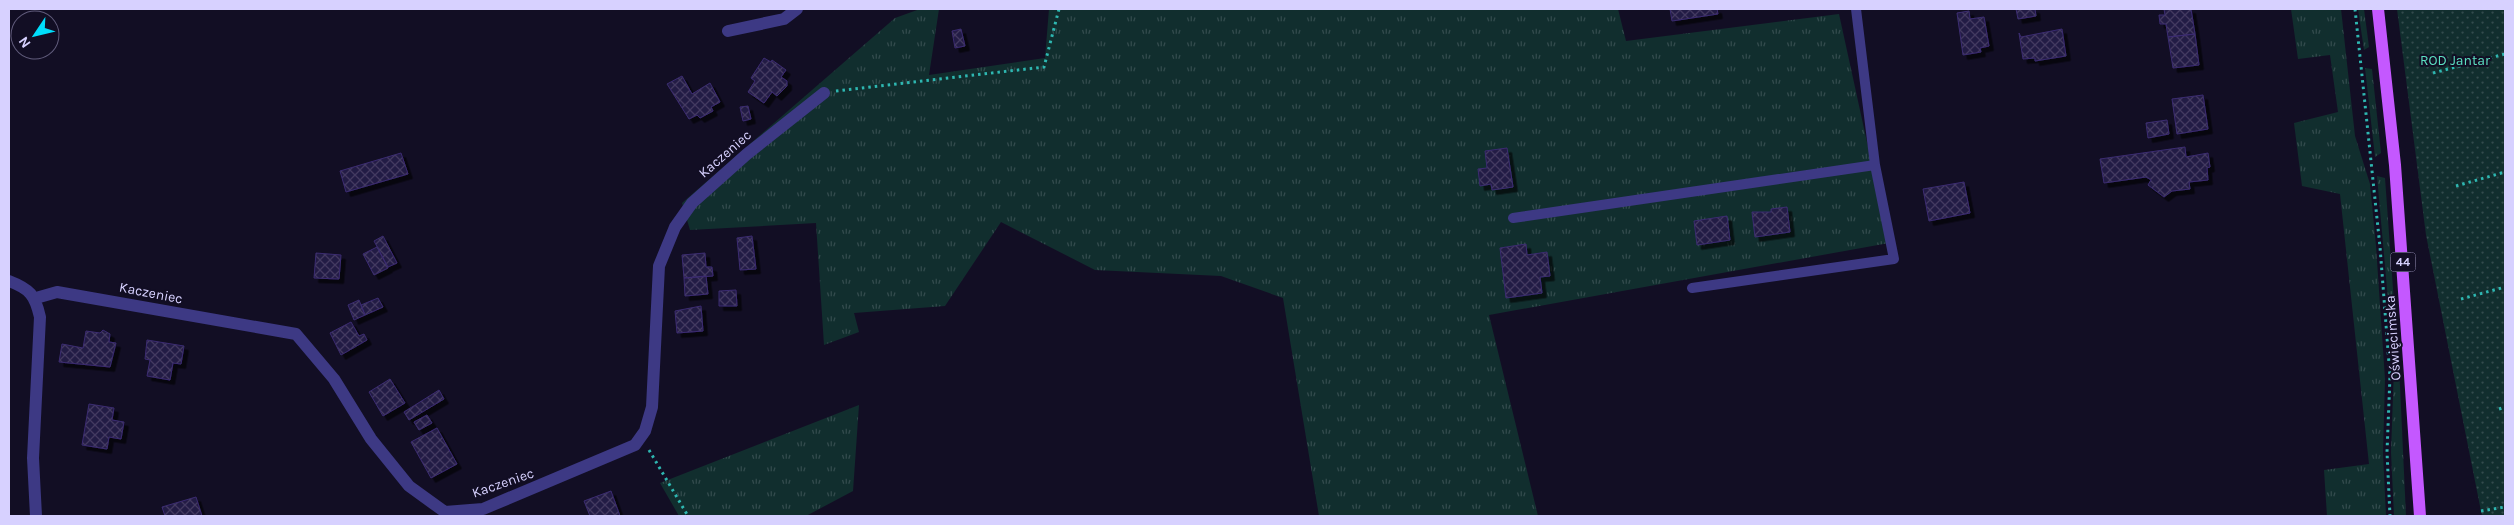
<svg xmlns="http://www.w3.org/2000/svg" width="2514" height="525" font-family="Karla,sans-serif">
<defs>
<pattern id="grass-tufts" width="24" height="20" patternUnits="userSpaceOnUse" patternTransform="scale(1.25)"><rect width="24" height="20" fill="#112e2e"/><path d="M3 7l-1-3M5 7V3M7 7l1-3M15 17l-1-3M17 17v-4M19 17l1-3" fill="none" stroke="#334b4d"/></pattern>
<pattern id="garden-dots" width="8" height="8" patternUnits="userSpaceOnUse" patternTransform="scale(1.25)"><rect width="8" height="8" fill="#112e2e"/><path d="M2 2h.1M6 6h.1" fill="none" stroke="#334b4d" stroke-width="1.8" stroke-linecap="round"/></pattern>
<pattern id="building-cross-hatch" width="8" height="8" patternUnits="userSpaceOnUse" patternTransform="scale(1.25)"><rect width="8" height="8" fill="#241a45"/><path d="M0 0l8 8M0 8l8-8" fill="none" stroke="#433a61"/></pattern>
<filter id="shadow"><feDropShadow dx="4.5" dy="4.5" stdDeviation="0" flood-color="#0009"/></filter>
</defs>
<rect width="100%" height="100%" fill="#120e24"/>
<path fill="url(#grass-tufts)" d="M 920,9 L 939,9 L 929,75 L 1045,58 L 1049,9 L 1618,9 L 1626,41 L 1839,14 L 1889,243 L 1489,315 L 1538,516 L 1319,516 L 1283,298 L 1221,276 L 1095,270 L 1001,222 L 945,306 L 854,313 L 859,332 L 824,345 L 816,223 L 690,230 L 682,203 L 895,18 Z
M 2291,9 L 2341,9 L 2355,136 L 2370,184 L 2376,246 L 2385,379 L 2383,453 L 2386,516 L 2327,516 L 2324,470 L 2369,464 L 2340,194 L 2302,186 L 2294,123 L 2338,112 L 2330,55 L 2298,59 Z
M 2358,9 L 2364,9 L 2369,47 L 2364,50 Z
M 2365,68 L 2372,69 L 2381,153 L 2375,157 Z
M 2377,176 L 2385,178 L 2400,386 L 2406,516 L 2394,516 L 2391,452 L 2394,367 Z
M 859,405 L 853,491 L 806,516 L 679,516 L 660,483 Z"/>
<path fill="url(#garden-dots)" d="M 2397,9 L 2505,9 L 2505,516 L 2482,516 L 2481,511 L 2426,235 Z"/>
<path fill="url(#building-cross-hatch)" stroke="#3b2c71" filter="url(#shadow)" d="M 1670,9 L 1717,9 L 1718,14 L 1672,21 Z
M 2016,9 L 2035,9 L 2036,16 L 2018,19 Z
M 2164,9 L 2191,9 L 2195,34 L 2168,37 L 2166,24 L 2160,24 L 2159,15 L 2165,15 Z
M 1969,11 L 1970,19 L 1984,17 L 1989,46 L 1980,48 L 1981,52 L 1963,55 L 1957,13 Z
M 961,29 L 965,46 L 955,48 L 952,31 Z
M 2062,29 L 2066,56 L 2035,61 L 2035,58 L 2023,59 L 2019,33 L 2021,37 Z
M 2195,34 L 2199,65 L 2173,68 L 2168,37 Z
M 764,58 L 771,62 L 772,60 L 786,70 L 781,77 L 787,81 L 787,86 L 777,96 L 772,92 L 764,103 L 748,92 L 755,81 L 751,78 Z
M 682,76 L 692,94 L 710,83 L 720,102 L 711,107 L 713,111 L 700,118 L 697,115 L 689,119 L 667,84 Z
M 2203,95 L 2208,129 L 2177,134 L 2172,99 Z
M 748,106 L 751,119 L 743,121 L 740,107 Z
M 2167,120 L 2169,134 L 2148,138 L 2146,123 Z
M 2185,147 L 2186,157 L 2208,153 L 2210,167 L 2207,168 L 2208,180 L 2189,182 L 2190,189 L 2172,191 L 2164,197 L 2148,185 L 2151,180 L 2146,177 L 2104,183 L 2100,159 Z
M 1507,148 L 1513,187 L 1492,190 L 1491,184 L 1480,186 L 1478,169 L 1487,168 L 1485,151 Z
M 401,153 L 408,174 L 346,192 L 340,171 Z
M 1964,182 L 1970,213 L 1929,221 L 1923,189 Z
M 1787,207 L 1790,232 L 1755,237 L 1752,212 L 1771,212 L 1771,209 Z
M 1727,216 L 1730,240 L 1697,245 L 1694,221 Z
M 383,236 L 397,263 L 388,267 L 374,241 Z
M 752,236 L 756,269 L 740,270 L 737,238 Z
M 1526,244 L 1527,255 L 1547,252 L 1550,276 L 1540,277 L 1542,293 L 1506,298 L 1500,248 Z
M 377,247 L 388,268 L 374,275 L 363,254 Z
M 316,253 L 341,255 L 339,279 L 314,278 Z
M 705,253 L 706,267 L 712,267 L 713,276 L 684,278 L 682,255 Z
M 706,276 L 708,294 L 685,296 L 684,278 Z
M 736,290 L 737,306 L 719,306 L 719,291 Z
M 378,298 L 383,307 L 365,315 L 361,305 Z
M 359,300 L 365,315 L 354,320 L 348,305 Z
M 701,306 L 703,331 L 677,333 L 675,311 Z
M 351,322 L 359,336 L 364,334 L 367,340 L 341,355 L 330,333 Z
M 103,330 L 110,334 L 109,342 L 116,343 L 110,367 L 59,362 L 62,344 L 83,348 L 86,331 L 100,333 Z
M 147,340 L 184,346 L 181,364 L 173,363 L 170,380 L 147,376 L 150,360 L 145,359 Z
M 390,379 L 405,403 L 383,416 L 369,392 Z
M 439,390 L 444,399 L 409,420 L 404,412 Z
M 89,404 L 114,408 L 112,420 L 124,422 L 121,439 L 109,437 L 107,449 L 82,445 Z
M 427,415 L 432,423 L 419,430 L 414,422 Z
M 437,428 L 457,464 L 431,478 L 411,442 Z
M 611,491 L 620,516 L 590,516 L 584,501 Z
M 196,497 L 202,516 L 165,516 L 162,507 Z"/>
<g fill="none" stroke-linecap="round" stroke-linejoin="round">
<path stroke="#2eb7b1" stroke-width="3" stroke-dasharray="2.5 4" stroke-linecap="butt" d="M 2355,9 L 2380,247 L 2390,376 L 2387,452 L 2390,516
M 2433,73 L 2505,54
M 836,91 L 1044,67 L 1059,9
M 2456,186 L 2505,172
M 2461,299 L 2505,287
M 2499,409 L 2505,407
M 649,450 L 688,516
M 2481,511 L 2505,507"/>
<path stroke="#3d3984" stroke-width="10" d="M 1513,218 L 1875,165 L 1856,9
M 1692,288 L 1894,259 L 1875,165"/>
<path stroke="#3d3984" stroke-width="12" d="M 728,31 L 784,19 L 797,9
M 9,281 C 30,289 35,295 40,317 L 33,458 L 36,516
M 36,298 L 57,292 L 296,334 L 334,379 L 371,439 L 409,486 L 445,512 L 483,509 L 635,445 L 645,431 L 652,407 L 659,266 L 675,227 L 692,203 L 747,154 L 824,93"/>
<path stroke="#c458ff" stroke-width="12" d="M 2378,9 L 2395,165 L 2420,516"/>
</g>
<g text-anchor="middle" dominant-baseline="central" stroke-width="4" stroke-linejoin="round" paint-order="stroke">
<rect fill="#120e24" stroke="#9c96bd" stroke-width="1" x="2390.5" y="252.5" width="25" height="19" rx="4"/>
<g font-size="12" font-weight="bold" fill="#d7d1ff">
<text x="2403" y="262">44</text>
</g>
<g font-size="14" fill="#5ce0c2" stroke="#120e24">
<text x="2455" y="60">ROD Jantar</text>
</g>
<g font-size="14" fill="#d7d1ff" stroke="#120e24">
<text transform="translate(725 154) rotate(-41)">Kaczeniec</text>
<text transform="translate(151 293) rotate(11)">Kaczeniec</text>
<text transform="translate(2393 338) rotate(-94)">Oświęcimska</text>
<text transform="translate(503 483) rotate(-19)">Kaczeniec</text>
</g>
</g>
<rect width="2514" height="525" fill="none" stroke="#d7d1ff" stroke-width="20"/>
<g transform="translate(35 35) rotate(235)"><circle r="24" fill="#120e24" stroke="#615c7c"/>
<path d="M0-4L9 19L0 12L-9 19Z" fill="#00defc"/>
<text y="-8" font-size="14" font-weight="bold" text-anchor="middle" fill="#d7d1ff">N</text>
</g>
</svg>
